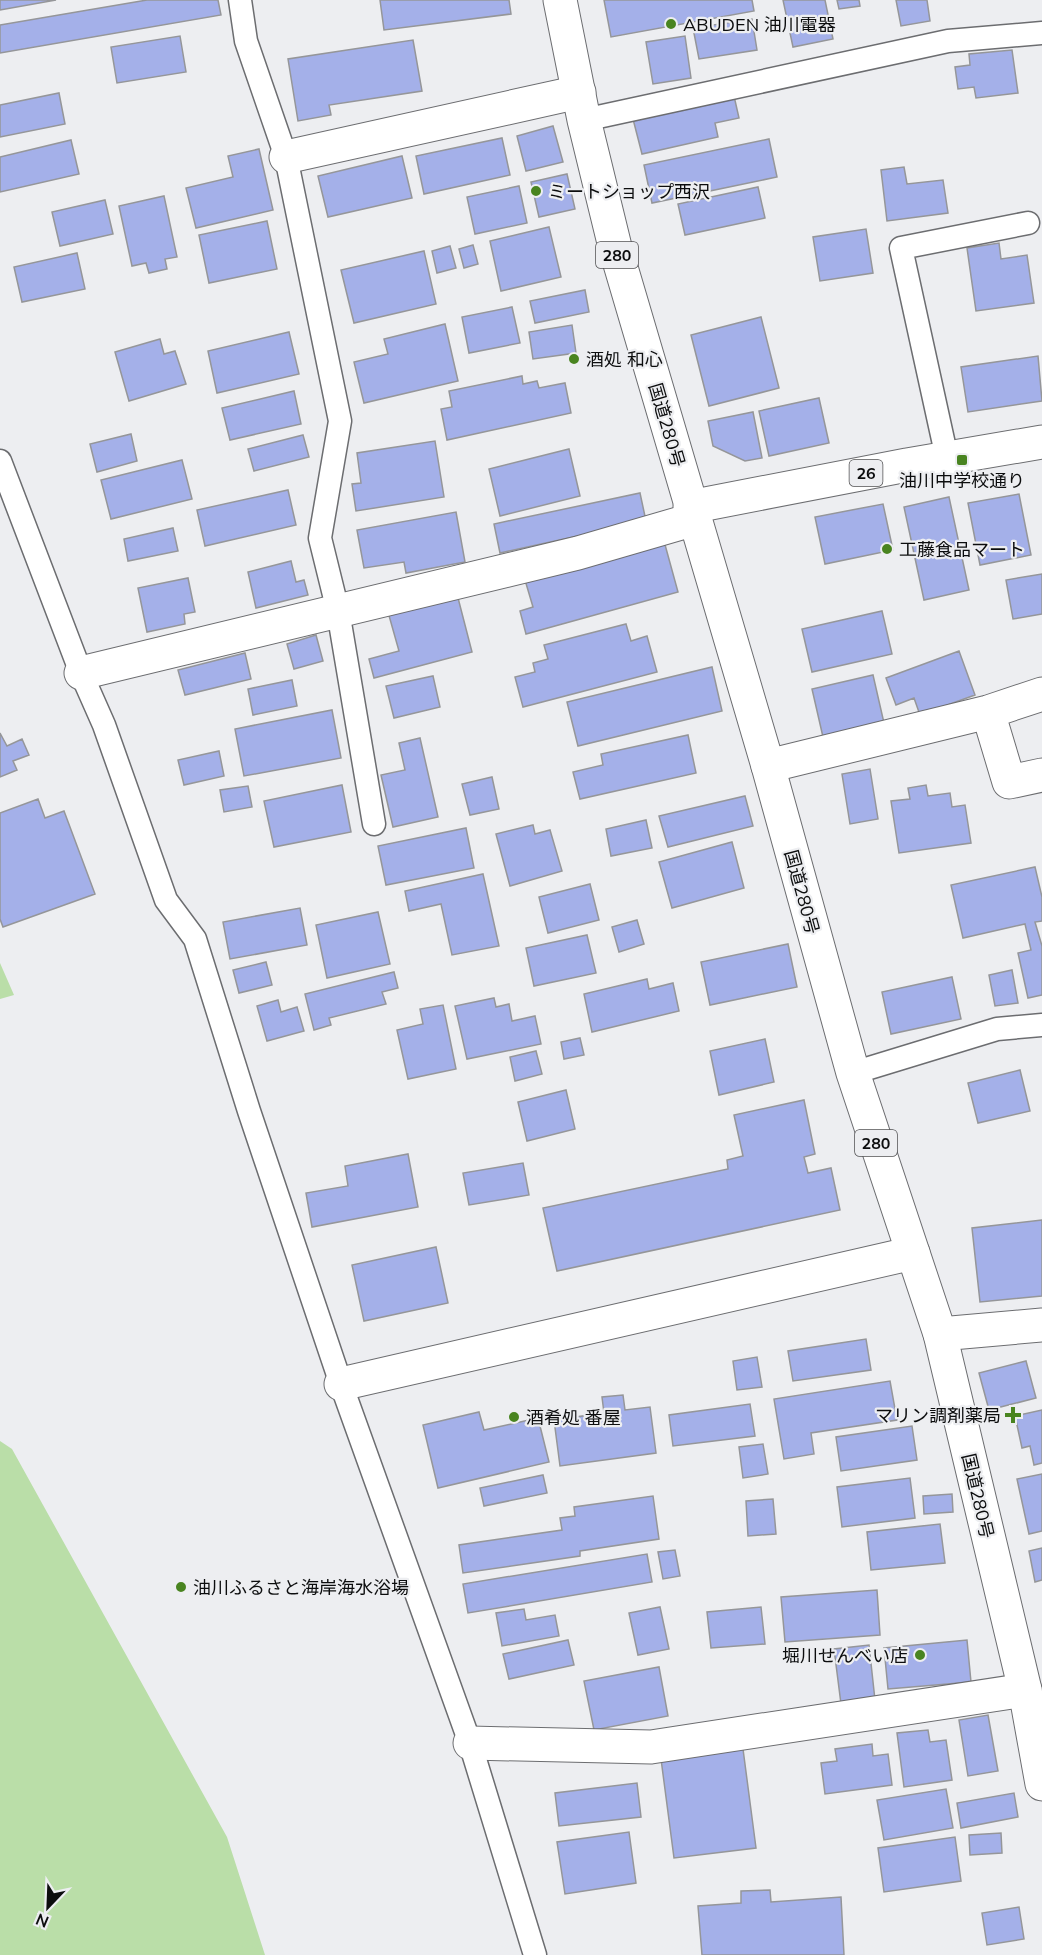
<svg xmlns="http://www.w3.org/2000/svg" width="1042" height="1955" font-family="Mulish,'Noto Sans JP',sans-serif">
<rect width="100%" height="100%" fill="#edeef1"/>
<path fill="#badea8" d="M 0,963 L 14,995 L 0,999 Z
M 0,1441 L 12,1449 L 227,1837 L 265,1955 L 0,1955 Z"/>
<path fill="#a4b0e9" stroke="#959699" stroke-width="1.5" d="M 0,0 L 56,0 L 0,10 Z
M 147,0 L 218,0 L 221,15 L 0,53 L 0,25 Z
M 380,0 L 509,0 L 511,14 L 384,30 Z
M 604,0 L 752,0 L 754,11 L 611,37 Z
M 783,0 L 825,0 L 833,39 L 793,47 Z
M 837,0 L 859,0 L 860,6 L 839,9 Z
M 896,0 L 927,0 L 930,21 L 901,26 Z
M 752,19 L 757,50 L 699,59 L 693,28 Z
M 180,36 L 186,72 L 117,83 L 111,47 Z
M 685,36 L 691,78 L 653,84 L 646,42 Z
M 413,40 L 422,91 L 329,105 L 331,115 L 298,121 L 288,59 Z
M 1012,50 L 1018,93 L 976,98 L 974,87 L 958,89 L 955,67 L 970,65 L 969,54 Z
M 59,93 L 65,124 L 0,137 L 0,105 Z
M 734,96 L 739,118 L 715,123 L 718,137 L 642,154 L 633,119 Z
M 553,126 L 563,162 L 526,171 L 517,136 Z
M 502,138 L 510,175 L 424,194 L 416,156 Z
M 769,139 L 777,177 L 652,203 L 644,165 Z
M 71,140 L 79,174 L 0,192 L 0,157 Z
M 259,149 L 273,210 L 196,228 L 186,188 L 233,177 L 228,156 Z
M 402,156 L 412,198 L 328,217 L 318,176 Z
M 904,167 L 907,184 L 943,180 L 948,213 L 887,221 L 881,170 Z
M 567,174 L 575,209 L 539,217 L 531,182 Z
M 519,186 L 527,223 L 475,234 L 467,197 Z
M 758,187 L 765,218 L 685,235 L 678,204 Z
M 164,196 L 177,257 L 165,259 L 167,269 L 149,273 L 146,263 L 132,266 L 119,206 Z
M 105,200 L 113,234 L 60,246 L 52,212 Z
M 267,221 L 277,269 L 209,283 L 199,235 Z
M 549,227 L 561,277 L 501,291 L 490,241 Z
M 866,229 L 873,273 L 820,281 L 813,237 Z
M 999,243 L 1001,259 L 1027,255 L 1034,303 L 976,311 L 967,248 Z
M 473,245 L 478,264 L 464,268 L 459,249 Z
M 450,246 L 456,268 L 437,273 L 432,251 Z
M 424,251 L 436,304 L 354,323 L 341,270 Z
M 77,253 L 85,289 L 22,302 L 14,267 Z
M 585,290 L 589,312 L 535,323 L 530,301 Z
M 512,307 L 520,343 L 469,353 L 462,317 Z
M 761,317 L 779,388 L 709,406 L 691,335 Z
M 445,324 L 458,381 L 364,403 L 354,362 L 388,354 L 384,339 Z
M 572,325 L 576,353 L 533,359 L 529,332 Z
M 289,332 L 299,374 L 217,393 L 208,351 Z
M 160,339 L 164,354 L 175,351 L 186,384 L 129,401 L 115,352 Z
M 1038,356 L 1042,401 L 968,412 L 961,367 Z
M 522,376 L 523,384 L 537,381 L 539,388 L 565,383 L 571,413 L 447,440 L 441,409 L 452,407 L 449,391 Z
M 294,391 L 301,424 L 230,440 L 222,408 Z
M 819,398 L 829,443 L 769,456 L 759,411 Z
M 753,412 L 762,458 L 745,461 L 713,446 L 708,421 Z
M 131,434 L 137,461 L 97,472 L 90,444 Z
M 303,435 L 309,457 L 254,471 L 248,449 Z
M 435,441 L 444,497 L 356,511 L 352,484 L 361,483 L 357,453 Z
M 569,449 L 580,496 L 500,516 L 489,469 Z
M 182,460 L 192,499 L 111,519 L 101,480 Z
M 288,490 L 296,525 L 205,546 L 197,510 Z
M 640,493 L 646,521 L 500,553 L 494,524 Z
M 1019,494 L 1031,555 L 980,565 L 968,503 Z
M 949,497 L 969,590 L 924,600 L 904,507 Z
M 883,504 L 893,550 L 825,564 L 815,517 Z
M 456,512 L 465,562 L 406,573 L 404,562 L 364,568 L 357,530 Z
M 173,528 L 178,551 L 128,561 L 124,539 Z
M 664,541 L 678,592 L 526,634 L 520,611 L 533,607 L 525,580 Z
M 291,561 L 296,582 L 304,580 L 308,595 L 256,608 L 248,572 Z
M 1042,574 L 1042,614 L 1013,619 L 1006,580 Z
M 188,578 L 195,612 L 184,614 L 185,624 L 147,632 L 138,588 Z
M 457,594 L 472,652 L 374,678 L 369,659 L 399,651 L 388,612 Z
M 882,611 L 892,654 L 812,672 L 802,629 Z
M 626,624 L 631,641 L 647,636 L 657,672 L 523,707 L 515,677 L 535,672 L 533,663 L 548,659 L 544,645 Z
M 316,635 L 323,661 L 294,669 L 287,644 Z
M 959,651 L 975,695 L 920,715 L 914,698 L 896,705 L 886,678 Z
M 245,653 L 251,679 L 185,695 L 178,670 Z
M 712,667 L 722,711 L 578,746 L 567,702 Z
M 873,675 L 884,723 L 823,737 L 812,689 Z
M 433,676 L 440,707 L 394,718 L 386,686 Z
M 292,680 L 297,706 L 253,715 L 248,689 Z
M 332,710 L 341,758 L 244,776 L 235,729 Z
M 0,733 L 7,746 L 22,739 L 29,755 L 13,761 L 17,770 L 0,777 Z
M 688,735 L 696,773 L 580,799 L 573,772 L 603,765 L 601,754 Z
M 420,738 L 438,817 L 393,827 L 381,775 L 405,770 L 399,743 Z
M 219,751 L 224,776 L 184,785 L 178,760 Z
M 870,769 L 878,819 L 850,824 L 842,774 Z
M 492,777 L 499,809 L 470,815 L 462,784 Z
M 342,785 L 351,832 L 274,847 L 264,801 Z
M 926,785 L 928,796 L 950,793 L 952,807 L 965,805 L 971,843 L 899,853 L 891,801 L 910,799 L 908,788 Z
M 248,786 L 252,807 L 224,812 L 220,790 Z
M 745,796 L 753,826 L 668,847 L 659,816 Z
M 38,799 L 45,818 L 64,811 L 95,894 L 3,927 L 0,919 L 0,813 Z
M 646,820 L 652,848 L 611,856 L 606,829 Z
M 533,825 L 535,834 L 550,830 L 562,871 L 510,886 L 496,834 Z
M 466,828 L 474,868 L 386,885 L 378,846 Z
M 732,842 L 744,888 L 672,908 L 659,862 Z
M 1035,867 L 1042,897 L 1042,921 L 1035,922 L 1042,946 L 1042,995 L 1028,998 L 1018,953 L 1031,950 L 1025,924 L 963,938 L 951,885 Z
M 483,874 L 499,946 L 452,955 L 441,904 L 409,911 L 405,891 Z
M 590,884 L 599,920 L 548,933 L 539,897 Z
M 300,908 L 307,945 L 230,959 L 223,922 Z
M 378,912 L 390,964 L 327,978 L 316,925 Z
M 637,920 L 644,944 L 619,952 L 612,927 Z
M 587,935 L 596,973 L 534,986 L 526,948 Z
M 788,944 L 797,987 L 710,1005 L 701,962 Z
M 266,962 L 272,985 L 239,993 L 233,970 Z
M 1012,970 L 1018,1003 L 995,1006 L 989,975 Z
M 394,972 L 398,988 L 382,992 L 386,1004 L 329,1018 L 331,1025 L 314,1030 L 305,994 Z
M 952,977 L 961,1019 L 891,1034 L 882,992 Z
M 647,979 L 649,989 L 673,983 L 679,1011 L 592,1032 L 584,994 Z
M 494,998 L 496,1007 L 509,1004 L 512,1021 L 535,1016 L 541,1044 L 467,1059 L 455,1006 Z
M 278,1000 L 281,1012 L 297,1007 L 304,1031 L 267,1041 L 257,1006 Z
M 443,1005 L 456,1069 L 408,1079 L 397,1030 L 423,1024 L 420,1009 Z
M 580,1038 L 584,1055 L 564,1059 L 561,1042 Z
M 765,1039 L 774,1082 L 719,1095 L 710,1051 Z
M 536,1051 L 542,1074 L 515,1081 L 510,1057 Z
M 1020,1070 L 1030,1111 L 978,1123 L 968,1083 Z
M 566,1090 L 575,1129 L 527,1141 L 518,1102 Z
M 804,1100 L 815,1154 L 804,1157 L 808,1173 L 831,1168 L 840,1210 L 557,1271 L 543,1208 L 728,1169 L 727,1160 L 743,1156 L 734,1115 Z
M 408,1154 L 418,1207 L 312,1227 L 306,1193 L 348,1186 L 345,1166 Z
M 523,1163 L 529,1195 L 469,1205 L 463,1173 Z
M 1042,1220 L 1042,1296 L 980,1302 L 972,1228 Z
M 436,1247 L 448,1303 L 364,1321 L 352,1265 Z
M 866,1339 L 871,1370 L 793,1381 L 788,1351 Z
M 757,1357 L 762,1387 L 737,1390 L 733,1361 Z
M 1026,1361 L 1036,1398 L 989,1410 L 979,1373 Z
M 890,1381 L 897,1420 L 811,1433 L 814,1454 L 784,1459 L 774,1399 Z
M 623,1395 L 625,1410 L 650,1407 L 656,1453 L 560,1466 L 554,1420 L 604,1413 L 602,1397 Z
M 750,1404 L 755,1436 L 673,1446 L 669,1415 Z
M 1042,1410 L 1042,1463 L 1034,1465 L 1030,1446 L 1022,1448 L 1015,1416 Z
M 479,1412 L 484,1430 L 538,1418 L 549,1462 L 438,1488 L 423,1425 Z
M 912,1426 L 917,1460 L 841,1471 L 836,1437 Z
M 763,1444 L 768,1474 L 743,1478 L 739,1447 Z
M 1042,1474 L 1042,1531 L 1029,1534 L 1017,1479 Z
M 543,1475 L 547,1493 L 484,1506 L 480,1488 Z
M 910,1478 L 915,1518 L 842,1527 L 837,1487 Z
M 952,1494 L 953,1512 L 924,1514 L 923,1496 Z
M 653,1496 L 659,1539 L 580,1551 L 580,1556 L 463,1573 L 459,1545 L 562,1530 L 560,1518 L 575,1516 L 574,1507 Z
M 773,1499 L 776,1534 L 748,1536 L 746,1501 Z
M 940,1524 L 945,1563 L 871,1570 L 867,1532 Z
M 1042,1548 L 1042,1580 L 1035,1582 L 1029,1551 Z
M 675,1550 L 680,1576 L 663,1579 L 658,1552 Z
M 647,1554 L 652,1582 L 468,1613 L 463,1584 Z
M 877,1590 L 880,1635 L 785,1642 L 781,1597 Z
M 660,1607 L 669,1649 L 638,1655 L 629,1613 Z
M 761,1607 L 765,1644 L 711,1648 L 707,1612 Z
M 524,1609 L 526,1620 L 555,1615 L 559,1636 L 502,1646 L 496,1613 Z
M 568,1640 L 574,1665 L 509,1679 L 503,1654 Z
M 967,1640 L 971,1682 L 888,1689 L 884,1648 Z
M 869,1645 L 875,1700 L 841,1704 L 834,1649 Z
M 659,1667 L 668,1716 L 594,1730 L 584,1681 Z
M 988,1715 L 998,1771 L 968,1776 L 959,1720 Z
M 928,1730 L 930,1742 L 946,1740 L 952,1780 L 904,1787 L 897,1733 Z
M 872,1744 L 873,1756 L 888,1754 L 892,1785 L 825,1794 L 821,1763 L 837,1761 L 835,1749 Z
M 743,1749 L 756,1848 L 674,1858 L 661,1759 Z
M 637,1783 L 641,1817 L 559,1826 L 555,1793 Z
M 946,1789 L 953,1828 L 884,1840 L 877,1800 Z
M 1014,1793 L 1018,1817 L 961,1828 L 957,1803 Z
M 629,1832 L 636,1883 L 565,1894 L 557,1842 Z
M 1001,1833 L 1002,1853 L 970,1855 L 969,1835 Z
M 955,1837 L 961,1881 L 884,1892 L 878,1848 Z
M 770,1890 L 771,1902 L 841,1897 L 844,1955 L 702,1955 L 698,1906 L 741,1903 L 741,1891 Z
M 1019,1907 L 1024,1939 L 987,1945 L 982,1913 Z"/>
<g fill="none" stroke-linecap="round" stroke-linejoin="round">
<defs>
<path id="service" d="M 240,0 L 246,41 L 286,157 L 340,421 L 320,538 L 338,611 L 374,824
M 584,120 L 948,41 L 1042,33
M 947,458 L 901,248 L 1028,223
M 0,461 L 81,673 L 104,725 L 166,900 L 195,939 L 249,1111 L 341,1384 L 470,1743 L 535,1955
M 853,1073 L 997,1029 L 1042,1025"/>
<path id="minor" d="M 286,157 L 579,92
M 81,673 L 578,553 L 695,519
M 988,712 L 1009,782 L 1042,775
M 768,766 L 988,712 L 1042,694
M 940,1334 L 1042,1325
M 341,1384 L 913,1253
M 470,1743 L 651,1747 L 1025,1690"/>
<path id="primary" d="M 690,507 L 907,465 L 1042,442"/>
<path id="trunk" d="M 560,0 L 584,120 L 615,247 L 768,766 L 853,1073 L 940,1334 L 1025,1690 L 1042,1784"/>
</defs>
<use href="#service" stroke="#6c6d70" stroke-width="25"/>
<use href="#minor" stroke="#6c6d70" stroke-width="35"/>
<use href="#primary" stroke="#6c6d70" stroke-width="35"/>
<use href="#trunk" stroke="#6c6d70" stroke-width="35"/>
<use href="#service" stroke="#fff" stroke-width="22"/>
<use href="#minor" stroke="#fff" stroke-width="33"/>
<use href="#primary" stroke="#fff" stroke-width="33"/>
<use href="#trunk" stroke="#fff" stroke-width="33"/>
</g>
<g fill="#498420" stroke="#edeef1" stroke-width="2">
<circle cx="671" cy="24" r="6"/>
<circle cx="536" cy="191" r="6"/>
<circle cx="574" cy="359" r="6"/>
<rect x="956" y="454" width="12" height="12" rx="3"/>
<circle cx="887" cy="549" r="6"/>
<path d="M1010 1406h6v6h6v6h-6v6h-6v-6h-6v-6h6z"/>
<circle cx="514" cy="1417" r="6"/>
<circle cx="181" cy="1587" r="6"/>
<circle cx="920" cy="1655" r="6"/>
</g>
<g text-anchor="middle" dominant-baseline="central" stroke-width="4.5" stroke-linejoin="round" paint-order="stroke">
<g fill="#edeef1" stroke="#505052" stroke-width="1.5">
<rect x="596" y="242" width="42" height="26" rx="4.5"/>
<rect x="849.5" y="460" width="33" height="26" rx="4.5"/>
<rect x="855" y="1130" width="42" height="26" rx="4.5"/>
</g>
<g font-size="16" font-weight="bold" fill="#0c0d0e">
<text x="617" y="255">280</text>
<text x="866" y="473">26</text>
<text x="876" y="1143">280</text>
</g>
<g font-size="18" fill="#0c0d0e" stroke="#edeef1" text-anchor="start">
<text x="683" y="24">ABUDEN 油川電器</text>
<text x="548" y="191">ミートショップ西沢</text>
<text x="586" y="359">酒処 和心</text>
<text x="962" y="480" text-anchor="middle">油川中学校通り</text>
<text x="899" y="549">工藤食品マート</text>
<text x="1001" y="1415" text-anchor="end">マリン調剤薬局</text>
<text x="526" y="1417">酒肴処 番屋</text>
<text x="193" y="1587">油川ふるさと海岸海水浴場</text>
<text x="908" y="1655" text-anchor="end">堀川せんべい店</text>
</g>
<g font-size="18" fill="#0c0d0e" stroke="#edeef1">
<text transform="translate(667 425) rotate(74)">国道280号</text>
<text transform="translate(802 892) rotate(75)">国道280号</text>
<text transform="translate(978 1496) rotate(77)">国道280号</text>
</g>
</g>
<g transform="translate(48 1907) rotate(203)" stroke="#edeef1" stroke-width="4.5" paint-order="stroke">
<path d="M0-4.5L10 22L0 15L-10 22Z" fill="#0c0d0e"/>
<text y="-9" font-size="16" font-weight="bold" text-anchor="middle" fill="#0c0d0e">N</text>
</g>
</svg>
